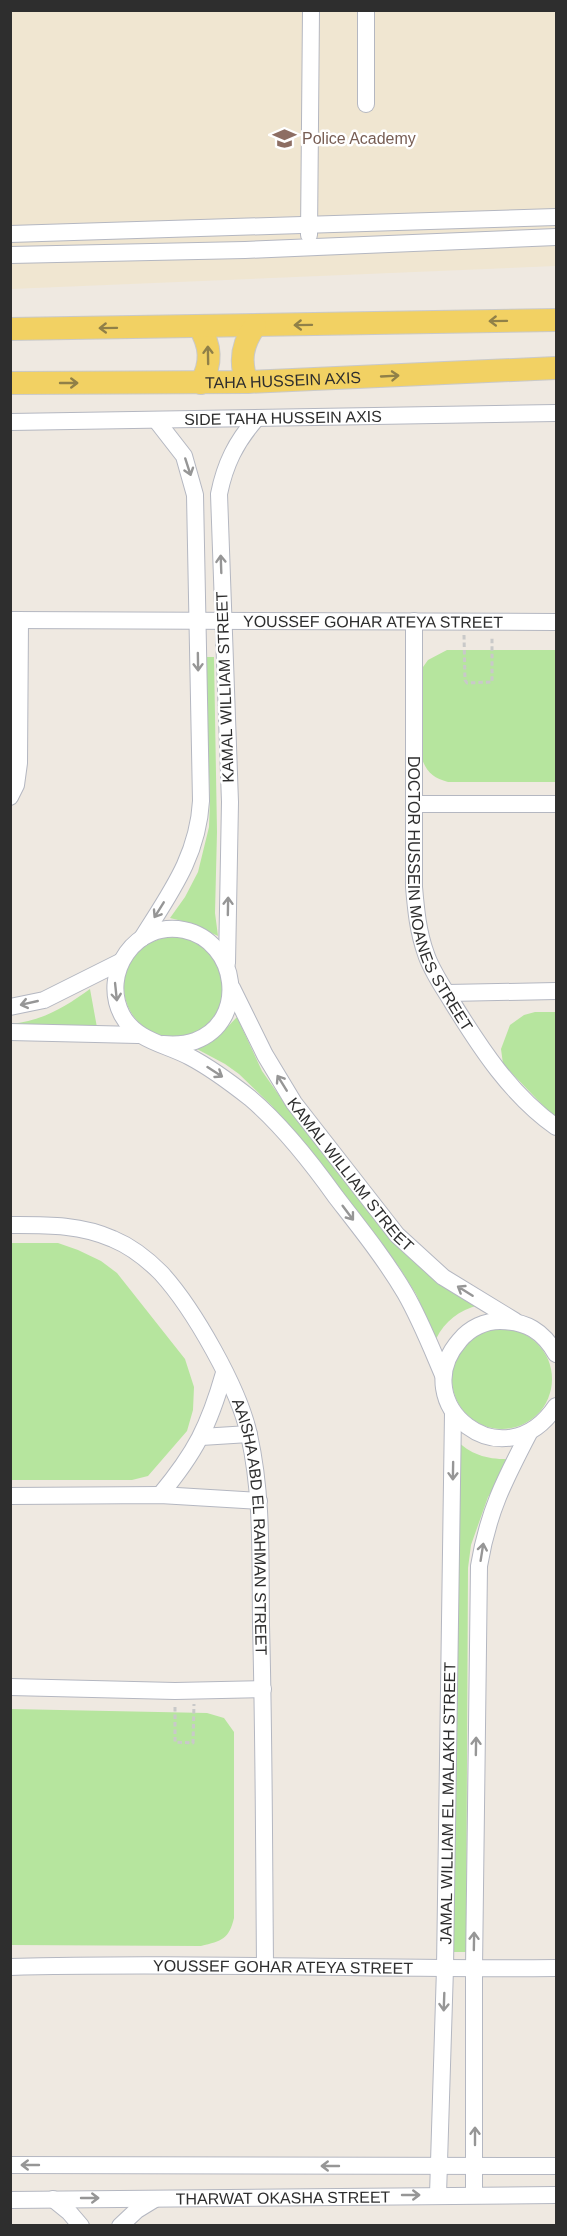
<svg xmlns="http://www.w3.org/2000/svg" width="567" height="2236" font-family="Arial,sans-serif">
<rect width="100%" height="100%" fill="#efe9e1"/>
<path fill="#f0e6d1" d="M 10,11 L 556,11 L 556,266 L 11,289 Z"/>
<path fill="#b6e59e" d="M 447,650 L 556,650 L 556,782 L 448,782 C 434,778 427,773 422,759 L 423,667 L 428,660 Z
M 205,657 L 214,657 L 217,832 L 215,913 L 218,936 L 190,923 L 170,918 L 185,897 L 198,872 L 209,827 L 210,800 Z
M124 987a50 50 0 1 1 100 0a50 50 0 1 1-100 0Z
M 90,989 L 98,1033 L 11,1024 C 42,1021 65,1007 90,989 Z
M 535,1012 L 556,1012 L 556,1119 L 503,1064 L 501,1049 L 510,1025 L 524,1015 Z
M 237,1017 L 262,1071 L 281,1098 L 395,1244 C 420,1270 448,1286 479,1305 C 459,1310 445,1321 436,1339 L 416,1294 L 399,1267 L 272,1106 L 239,1074 L 225,1064 L 195,1048 C 213,1042 224,1031 237,1017 Z
M 11,1243 L 58,1243 L 78,1250 L 101,1261 L 117,1273 L 185,1359 L 194,1387 L 193,1410 L 187,1431 L 148,1476 L 132,1480 L 11,1480 Z
M452 1379a50 50 0 1 1 100 0a50 50 0 1 1-100 0Z
M 455,1439 C 472,1456 489,1460 514,1459 L 488,1497 L 471,1545 L 468,1568 L 466,1952 L 452,1952 Z
M 11,1709 L 207,1713 L 224,1718 L 234,1732 L 234,1918 C 229,1939 222,1941 201,1946 L 11,1945 Z"/>
<g fill="none" stroke-linecap="round" stroke-linejoin="round">
<defs>
<g id="minor">
<path d="M 366,10 L 366,104"/>
<path d="M 10,234 L 556,217"/>
<path d="M 309,235 L 311,10"/>
<path d="M 10,255 L 245,250 L 556,237"/>
<path id="s1" d="M 10,422 L 556,413"/>
<path id="s2" d="M 10,620 L 556,622"/>
<path id="s3" d="M 414,621 L 414,887 C 416,910 418,932 426,954 C 431,970 443,987 452,1002 C 481,1049 511,1095 556,1127"/>
<path d="M 10,797 L 16,785 L 19,763 L 20,620"/>
<path d="M 415,804 L 556,804"/>
<path d="M 142,938 C 170,893 198,856 201,801 L 195,495 L 184,456 L 156,420"/>
<path d="M 227,963 L 230,802 L 219,494 C 225,464 236,442 256,419"/>
<path id="s4" d="M 232,988 L 265,1055 L 294,1103 L 397,1235 L 443,1277 L 515,1321"/>
<path d="M 447,993 L 556,991"/>
<path d="M 10,1007 L 44,1000 L 120,962"/>
<path d="M 10,1032 L 138,1035"/>
<path d="M 163,1044 C 174,1045 184,1045 195,1041 C 249,1021 238,941 184,930 C 136,920 100,973 122,1015 C 136,1041 166,1044 190,1057 C 211,1068 231,1083 250,1098 C 283,1126 311,1162 336,1197 C 360,1228 385,1259 405,1293 C 420,1319 431,1347 443,1375"/>
<path id="s5" d="M 10,1225 C 45,1225 80,1224 113,1239 C 130,1246 148,1260 161,1273 C 193,1308 239,1388 249,1435 C 263,1497 260,1562 261,1625 C 264,1738 264,1852 265,1965"/>
<path d="M 556,1354 C 543,1331 526,1321 500,1321 C 485,1321 470,1328 460,1340 C 404,1404 504,1484 556,1406"/>
<path d="M 201,1437 L 249,1434"/>
<path d="M 160,1495 C 195,1453 209,1426 224,1373"/>
<path d="M 10,1496 L 160,1495 L 259,1501"/>
<path d="M 10,1687 L 175,1691 L 263,1689"/>
<path id="s6" d="M 10,1967 C 193,1962 375,1970 556,1968"/>
<path d="M 10,2165 L 556,2166"/>
<path id="s7" d="M 438,2195 L 445,1968 L 453,1413"/>
<path d="M 474,2195 L 474,1969 L 479,1566 C 488,1512 504,1481 529,1433"/>
<path d="M 53,2199 L 69,2212 L 81,2226"/>
<path id="s8" d="M 10,2200 L 556,2195"/>
<path d="M 120,2226 L 137,2210 L 155,2199"/>
</g>
<g id="major">
<path d="M 199,326 C 211,346 212,363 201,383"/>
<path d="M 10,329 L 556,320"/>
<path d="M 247,382 C 239,361 242,344 255,326"/>
<path id="s9" d="M 10,383 L 247,382 L 556,368"/>
</g>
</defs>
<use href="#minor" stroke="#b4b7c1" stroke-width="18"/>
<use href="#major" stroke="#c9c9c9" stroke-width="24"/>
<path stroke="#c9c9c9" stroke-width="3" stroke-dasharray="4.5 3" stroke-linecap="butt" d="M 464,635 L 465,680 L 467,683 L 492,682 L 492,637
M 175,1707 L 175,1742 L 193,1743 L 194,1704"/>
<use href="#minor" stroke="#fff" stroke-width="16"/>
<use href="#major" stroke="#f2d163" stroke-width="22"/>
</g>
<defs><path id="oneway-shaft" d="M-6 0H5M1.5-3L5.5 0L1.5 3" fill="none" stroke-width="1.6" stroke-linecap="round" stroke-linejoin="round" transform="scale(1.5)"/></defs>
<g stroke="#908048">
<use href="#oneway-shaft" transform="translate(498 321) rotate(179)"/>
<use href="#oneway-shaft" transform="translate(303 325) rotate(179)"/>
<use href="#oneway-shaft" transform="translate(108 328) rotate(179)"/>
<use href="#oneway-shaft" transform="translate(208 355) rotate(-91)"/>
<use href="#oneway-shaft" transform="translate(390 376) rotate(-3)"/>
<use href="#oneway-shaft" transform="translate(69 383)"/>
</g>
<g stroke="#969696">
<use href="#oneway-shaft" transform="translate(188 467) rotate(72)"/>
<use href="#oneway-shaft" transform="translate(221 564) rotate(-92)"/>
<use href="#oneway-shaft" transform="translate(198 662) rotate(89)"/>
<use href="#oneway-shaft" transform="translate(228 906) rotate(-89)"/>
<use href="#oneway-shaft" transform="translate(159 910) rotate(122)"/>
<use href="#oneway-shaft" transform="translate(116 992) rotate(84)"/>
<use href="#oneway-shaft" transform="translate(29 1003) rotate(167)"/>
<use href="#oneway-shaft" transform="translate(215 1072) rotate(33)"/>
<use href="#oneway-shaft" transform="translate(282 1083) rotate(-122)"/>
<use href="#oneway-shaft" transform="translate(348 1213) rotate(53)"/>
<use href="#oneway-shaft" transform="translate(465 1291) rotate(-148)"/>
<use href="#oneway-shaft" transform="translate(453 1471) rotate(91)"/>
<use href="#oneway-shaft" transform="translate(482 1552) rotate(-81)"/>
<use href="#oneway-shaft" transform="translate(476 1746) rotate(-89)"/>
<use href="#oneway-shaft" transform="translate(474 1941) rotate(-89)"/>
<use href="#oneway-shaft" transform="translate(444 2002) rotate(92)"/>
<use href="#oneway-shaft" transform="translate(475 2136) rotate(-90)"/>
<use href="#oneway-shaft" transform="translate(30 2165) rotate(-180)"/>
<use href="#oneway-shaft" transform="translate(330 2166) rotate(-180)"/>
<use href="#oneway-shaft" transform="translate(411 2195)"/>
<use href="#oneway-shaft" transform="translate(90 2198)"/>
</g>
<defs>
<symbol id="university-bare" viewBox="-9 -9 18 18"><path d="M0-5L7-2L0 1L-7-2ZM-4 1L0 2.5L4 1V4Q0 6-4 4Z" fill="#8d6e63" stroke="#fff" stroke-width="2.5" paint-order="stroke"/></symbol>
</defs>
<g fill-rule="evenodd">
<use href="#university-bare" x="268" y="122" width="33" height="33"/>
</g>
<g text-anchor="middle" dominant-baseline="central" stroke-width="5" stroke-linejoin="round" paint-order="stroke">
<g font-size="16" fill="#785e54" stroke="#fff" text-anchor="start">
<text x="302" y="138">Police Academy</text>
</g>
<g font-size="16" fill="#2e2e2e" stroke="#fff">
<text stroke="none"><textPath href="#s9" startOffset="273">TAHA HUSSEIN AXIS</textPath></text>
<text stroke="none"><textPath href="#s1" startOffset="273">SIDE TAHA HUSSEIN AXIS</textPath></text>
<text stroke="none"><textPath href="#s2" startOffset="363">YOUSSEF GOHAR ATEYA STREET</textPath></text>
<text transform="translate(225 687) rotate(-92)">KAMAL WILLIAM STREET</text>
<text stroke="none"><textPath href="#s3" startOffset="278">DOCTOR HUSSEIN MOANES STREET</textPath></text>
<text stroke="none"><textPath href="#s4" startOffset="222">KAMAL WILLIAM STREET</textPath></text>
<text stroke="none"><textPath href="#s5" startOffset="441">AAISHA ABD EL RAHMAN STREET</textPath></text>
<text stroke="none"><textPath href="#s7" startOffset="392">JAMAL WILLIAM EL MALAKH STREET</textPath></text>
<text stroke="none"><textPath href="#s6" startOffset="273">YOUSSEF GOHAR ATEYA STREET</textPath></text>
<text stroke="none"><textPath href="#s8" startOffset="273">THARWAT OKASHA STREET</textPath></text>
</g>
</g>
<rect width="567" height="2236" fill="none" stroke="#2e2e2e" stroke-width="24"/>
</svg>
